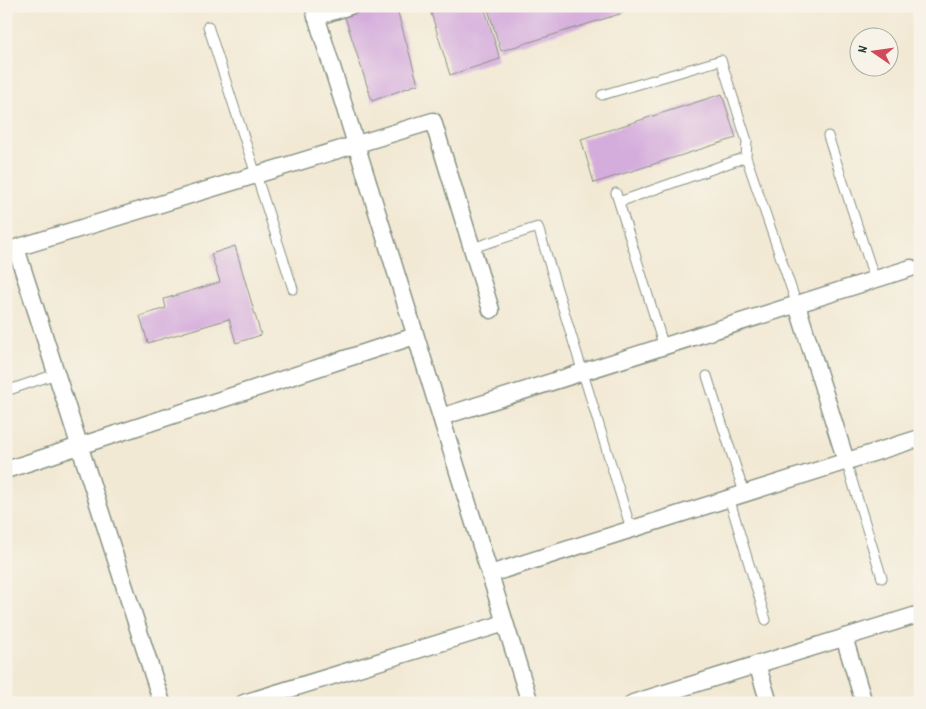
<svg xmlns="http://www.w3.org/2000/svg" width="926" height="709" font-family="Dekko,sans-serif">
<rect width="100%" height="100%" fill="#f7f3e8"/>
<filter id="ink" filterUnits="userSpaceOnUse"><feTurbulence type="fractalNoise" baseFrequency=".02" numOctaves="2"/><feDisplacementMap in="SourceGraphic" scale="10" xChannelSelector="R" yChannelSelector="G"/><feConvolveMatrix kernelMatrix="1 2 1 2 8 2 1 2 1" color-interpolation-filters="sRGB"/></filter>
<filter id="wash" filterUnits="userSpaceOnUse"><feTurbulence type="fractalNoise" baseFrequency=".0096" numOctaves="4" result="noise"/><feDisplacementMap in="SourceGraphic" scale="20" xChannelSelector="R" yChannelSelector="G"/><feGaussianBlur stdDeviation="1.12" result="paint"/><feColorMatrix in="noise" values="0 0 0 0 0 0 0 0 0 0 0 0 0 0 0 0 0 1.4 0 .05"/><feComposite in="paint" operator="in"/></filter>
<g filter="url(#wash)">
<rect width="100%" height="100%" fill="#f2e9d4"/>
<g id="blocks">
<path fill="#d5addd" d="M 376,6 L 396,6 L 418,84 L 372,101 L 345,17 Z
M 429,6 L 484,6 L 500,59 L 450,75 Z
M 487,6 L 621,6 L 623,13 L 501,51 Z
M 722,94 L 736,138 L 594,183 L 581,139 Z
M 235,246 L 261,335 L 236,343 L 229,319 L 148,343 L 140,316 L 166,308 L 164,299 L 220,282 L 211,254 Z"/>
</g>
</g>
<g filter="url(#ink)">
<use href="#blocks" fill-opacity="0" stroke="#889384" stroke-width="1"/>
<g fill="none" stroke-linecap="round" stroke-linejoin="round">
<defs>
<path id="service" d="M 208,26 L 293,289
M 602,95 L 721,60 L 747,141 L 746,157
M 828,136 L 875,280
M 616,193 L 664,347
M 619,202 L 746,157 L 797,305
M 472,248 L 538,227 L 631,529
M 707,376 L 744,493
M 6,391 L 56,374
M 846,461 L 882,578
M 729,498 L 766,620"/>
<path id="minor" d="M 313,6 L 530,703
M 316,17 L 350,6
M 16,248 L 162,703
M 6,251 L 433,121 L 491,310
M 797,305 L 846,461
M 441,417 L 911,268
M 6,470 L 415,336
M 490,574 L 920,438
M 844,637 L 864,703
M 757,664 L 769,703
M 244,703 L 505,623
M 633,703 L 920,614"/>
</defs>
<use href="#service" stroke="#889384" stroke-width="11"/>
<use href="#minor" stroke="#889384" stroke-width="19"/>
<use href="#service" stroke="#fff" stroke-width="9"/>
<use href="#minor" stroke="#fff" stroke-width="16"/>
</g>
</g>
<rect width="926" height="709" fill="none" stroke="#f7f3e8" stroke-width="25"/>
<g transform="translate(874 52) rotate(283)"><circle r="24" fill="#f7f3e8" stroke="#a1aaa0"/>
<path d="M0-4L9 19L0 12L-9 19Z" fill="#d1495b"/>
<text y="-8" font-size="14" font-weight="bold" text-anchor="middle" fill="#1f3d34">N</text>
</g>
</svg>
